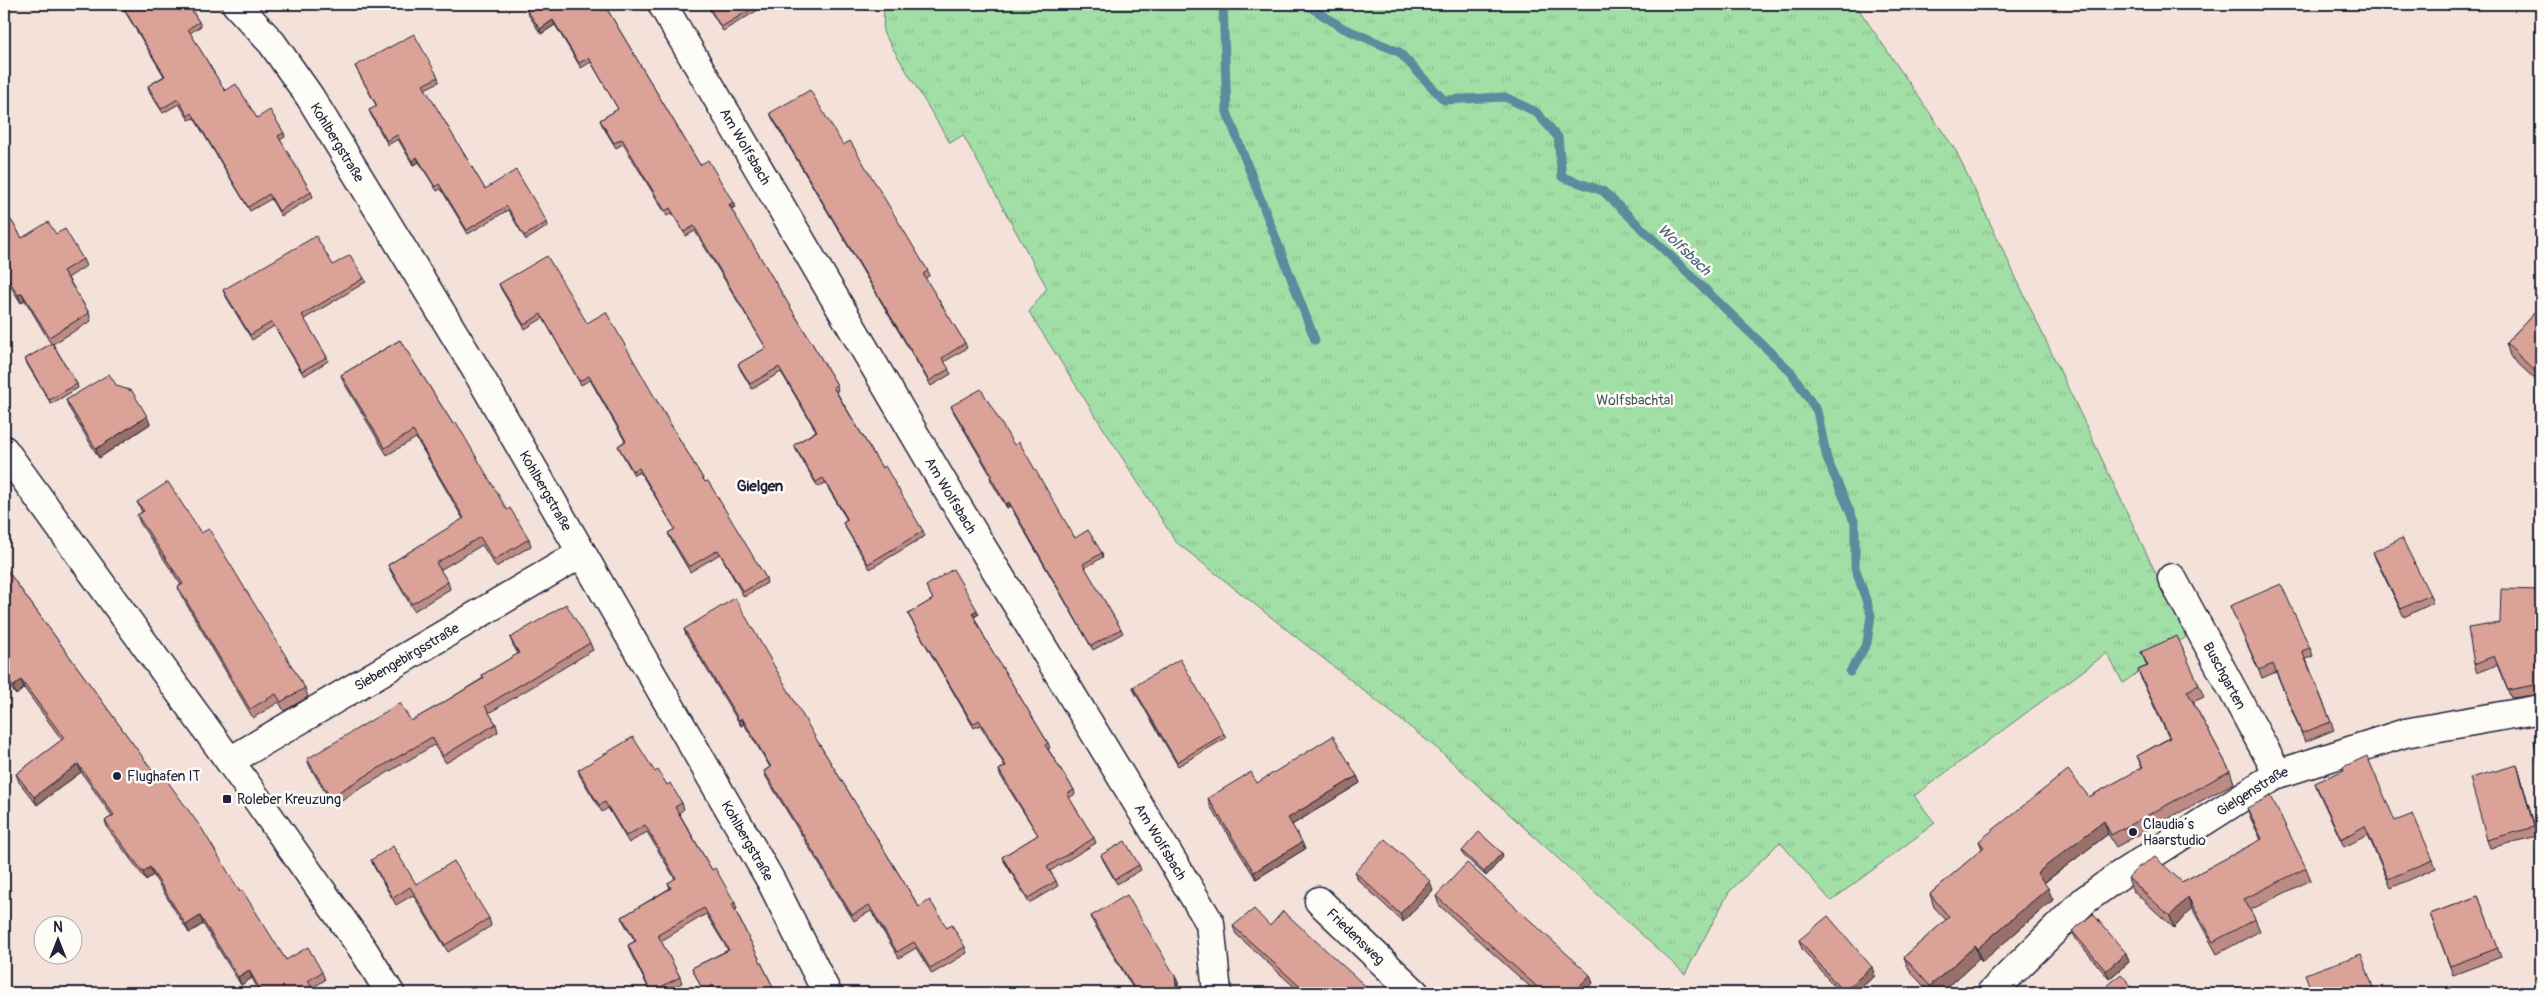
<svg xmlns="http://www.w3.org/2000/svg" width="2545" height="997" font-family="Pangolin,sans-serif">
<defs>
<pattern id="park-tufts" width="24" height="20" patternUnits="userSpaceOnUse" patternTransform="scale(1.25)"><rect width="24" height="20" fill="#a2dfa6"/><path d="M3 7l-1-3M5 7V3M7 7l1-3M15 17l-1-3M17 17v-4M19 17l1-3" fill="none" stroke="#8bbf90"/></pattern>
</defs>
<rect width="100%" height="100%" fill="#f3e1da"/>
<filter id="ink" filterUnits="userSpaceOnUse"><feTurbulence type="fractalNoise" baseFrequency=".02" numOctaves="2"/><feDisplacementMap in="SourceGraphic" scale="10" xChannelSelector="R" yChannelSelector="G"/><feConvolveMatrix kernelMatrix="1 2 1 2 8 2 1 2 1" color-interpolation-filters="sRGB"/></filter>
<g filter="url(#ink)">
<path fill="url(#park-tufts)" stroke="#628070" d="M 884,4 L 1855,4 L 1956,151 L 2186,637 L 2123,683 L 2107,653 L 1914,796 L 1935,823 L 1831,901 L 1780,842 L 1729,892 L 1685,974 L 1439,750 L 1176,542 L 1029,312 L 1047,288 L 963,135 L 950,143 L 883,32 Z"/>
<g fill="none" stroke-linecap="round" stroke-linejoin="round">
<path stroke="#5c8b9e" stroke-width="9" d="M 1223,4 L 1227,112 L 1315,340
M 1305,4 L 1343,28 L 1399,52 L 1444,100 L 1505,97 L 1536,112 L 1558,137 L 1562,177 L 1603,191 L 1791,372 L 1817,411 L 1827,459 L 1855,523 L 1855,567 L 1871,615 L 1867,643 L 1850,672"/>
<defs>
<g id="minor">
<path id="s1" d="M 236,4 L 272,43 L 310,97 L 475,368 L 771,881 L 827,993"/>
<path id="s2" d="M 662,4 L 942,481 L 1210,923 L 1217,993"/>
<path d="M 4,450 L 249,788 L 364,951 L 390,993"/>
<path id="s3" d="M 2172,578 L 2278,774"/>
<path id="s4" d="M 230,761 L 582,553"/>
<path id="s5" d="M 1319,901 L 1415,993"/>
<path id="s6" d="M 1991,993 L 2085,900 L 2117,877 L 2278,774 L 2405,733 L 2541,709"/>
</g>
</defs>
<use href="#minor" stroke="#22223b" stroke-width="31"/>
<use href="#minor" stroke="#fdfcf7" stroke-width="28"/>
</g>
<path fill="#bc8b83" stroke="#22223b" d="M 113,4 L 188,4 L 199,22 L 201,26 L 190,33 L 225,91 L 257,118 L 284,133 L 285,137 L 280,140 L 311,192 L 313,197 L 281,216 L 271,199 L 250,211 L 194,118 L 189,120 L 179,104 L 163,113 L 149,91 L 148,86 L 164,76 L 121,5 L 116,8 Z
M 531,4 L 604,4 L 700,165 L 735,207 L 731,209 L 837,385 L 838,390 L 836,391 L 882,468 L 923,531 L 925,536 L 870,569 L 845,527 L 843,523 L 847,520 L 825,483 L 818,487 L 796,450 L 794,445 L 816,431 L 781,372 L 752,389 L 740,369 L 738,364 L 766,348 L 695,231 L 686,236 L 672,213 L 667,216 L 623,144 L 616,148 L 602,125 L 600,120 L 618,109 L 591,62 L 581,68 L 555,25 L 541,34 L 528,14 L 526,9 L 532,5 Z
M 706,4 L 768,4 L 723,31 Z
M 355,66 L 438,77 L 439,82 L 425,89 L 485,189 L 547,222 L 548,226 L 526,240 L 508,210 L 468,234 L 441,189 L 437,191 L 419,162 L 413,165 L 398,139 L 388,145 L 371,115 L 369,110 L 377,107 L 357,70 Z
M 770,113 L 843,145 L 928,271 L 929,276 L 925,278 L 965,343 L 967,348 L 944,362 L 951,374 L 931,386 L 772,118 Z
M 4,209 L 22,238 L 56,234 L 83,259 L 86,266 L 68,278 L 89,313 L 91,321 L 53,344 L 77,384 L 78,388 L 51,404 L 27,364 L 25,359 L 51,344 L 25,300 L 21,303 L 4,276 Z
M 333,265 L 364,278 L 366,282 L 304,319 L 327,357 L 328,361 L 304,376 L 274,326 L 252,340 L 225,295 L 223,290 Z
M 499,284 L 587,323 L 655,398 L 705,482 L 766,578 L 767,583 L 744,597 L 720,554 L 690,572 L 670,538 L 668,533 L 675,529 L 640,472 L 634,475 L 620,450 L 618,446 L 625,441 L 590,380 L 581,385 L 543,318 L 525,329 L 501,289 Z
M 2541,306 L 2541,385 L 2510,356 L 2506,343 Z
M 400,340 L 507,510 L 529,539 L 531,546 L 496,567 L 482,545 L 440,570 L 448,582 L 450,589 L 414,611 L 391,572 L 388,565 L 463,519 L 416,438 L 387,455 L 344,383 L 341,375 Z
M 117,386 L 150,424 L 99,458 L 69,408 L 66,400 Z
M 951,406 L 1014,445 L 1075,538 L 1102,553 L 1103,557 L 1085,568 L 1121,629 L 1123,633 L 1093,650 L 1010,506 L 1007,508 L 991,481 L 990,476 L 991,476 L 953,411 Z
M 137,502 L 201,533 L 305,688 L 308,697 L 284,711 L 279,702 L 253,718 L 181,595 L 178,587 L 181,585 L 140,523 L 137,515 L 142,512 Z
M 2373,552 L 2430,595 L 2433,603 L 2404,617 L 2376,560 Z
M 4,566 L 240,892 L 286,960 L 322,972 L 325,980 L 312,988 L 315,993 L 260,993 L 252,978 L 241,985 L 203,924 L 189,933 L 153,875 L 146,880 L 108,829 L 105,821 L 112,816 L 81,772 L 37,805 L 19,782 L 16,774 L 62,740 L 24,688 L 16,695 L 4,679 Z
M 926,586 L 979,614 L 974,617 L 988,644 L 1048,743 L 1050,748 L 1048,749 L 1074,790 L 1075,794 L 1069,798 L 1094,838 L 1096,843 L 1050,871 L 1056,881 L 1058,886 L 1029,903 L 1004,861 L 1002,857 L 1038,835 L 1000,775 L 999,770 L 1005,766 L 980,725 L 974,728 L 910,618 L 908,614 L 933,599 Z
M 2541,590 L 2541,694 L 2511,698 L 2497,665 L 2477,673 L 2474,664 L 2500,623 Z
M 2230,606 L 2310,648 L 2313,656 L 2306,659 L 2334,730 L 2305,742 L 2276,672 L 2262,678 Z
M 684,629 L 818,742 L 919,907 L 947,928 L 965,947 L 967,953 L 932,974 L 916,948 L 899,958 L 871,911 L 854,921 L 766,777 L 764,771 L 770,767 L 744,724 L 741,726 L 686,635 Z
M 510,638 L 590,643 L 593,650 L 489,713 L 496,724 L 498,732 L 446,763 L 434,745 L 333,805 L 310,767 L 307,759 L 411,721 L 446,701 L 483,678 L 482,675 L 518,654 L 513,645 Z
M 2141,652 L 2199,685 L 2204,697 L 2193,702 L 2230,771 L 2234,783 L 2116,847 L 2108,834 L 2044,883 L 2053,900 L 1982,962 L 1979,959 L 1941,993 L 1930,993 L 1909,970 L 1904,957 L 1946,920 L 1934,907 L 1930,894 L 1982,849 L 1979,841 L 2089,797 L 2142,768 L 2137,756 L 2169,738 L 2143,683 L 2138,670 L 2147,666 Z
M 1133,687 L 1224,734 L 1226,738 L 1178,766 L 1134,691 Z
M 2541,739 L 2541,774 L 2539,767 Z
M 578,770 L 655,772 L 667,785 L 682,803 L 684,809 L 679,813 L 712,870 L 735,903 L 737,909 L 735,910 L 776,993 L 723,993 L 723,992 L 721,993 L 716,993 L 715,992 L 713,993 L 704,993 L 692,968 L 728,950 L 706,914 L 661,941 L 680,977 L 682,983 L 662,993 L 651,993 L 630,952 L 628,945 L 635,941 L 624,923 L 622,917 L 670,888 L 668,883 L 675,879 L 647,832 L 629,843 L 608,808 L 602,812 L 580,776 Z
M 2520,774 L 2537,836 L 2490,848 L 2487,840 Z
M 1357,776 L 1360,783 L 1292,825 L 1305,849 L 1256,879 L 1210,806 L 1208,798 L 1257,783 Z
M 2315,783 L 2395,821 L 2433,860 L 2436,868 L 2391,888 L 2368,835 L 2344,847 L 2318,791 Z
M 2247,808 L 2306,868 L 2311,880 L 2250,910 L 2255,919 L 2260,931 L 2217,954 L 2192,908 L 2174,928 L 2132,890 L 2128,878 L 2182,882 L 2261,840 L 2251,819 Z
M 1462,851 L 1502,853 L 1503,857 L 1486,876 L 1463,855 Z
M 1101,855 L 1139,865 L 1141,870 L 1117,884 L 1103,860 Z
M 371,860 L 416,884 L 489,918 L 491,926 L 448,952 L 413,895 L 396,905 L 374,867 Z
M 1355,872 L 1433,890 L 1403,922 L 1358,880 Z
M 1436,896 L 1593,983 L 1584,993 L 1537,993 L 1439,905 Z
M 2478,896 L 2501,957 L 2453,975 L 2430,914 Z
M 1091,916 L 1178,982 L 1178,993 L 1136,993 L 1093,922 Z
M 1233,926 L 1270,926 L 1373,993 L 1301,993 L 1236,934 Z
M 2072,931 L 2126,953 L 2129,962 L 2109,979 L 2076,939 Z
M 1799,940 L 1872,967 L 1875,976 L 1854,993 L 1840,993 L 1802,949 Z"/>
<path fill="#99716a" stroke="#22223b" d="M 114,4 L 120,4 L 121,5 L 116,8 Z
M 553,20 L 555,25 L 541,34 L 540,29 Z
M 417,157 L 419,162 L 413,165 L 412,161 Z
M 733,202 L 735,207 L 731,209 L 729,205 Z
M 22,293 L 25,300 L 21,303 L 18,295 Z
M 147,416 L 150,424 L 99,458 L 96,449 Z
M 1009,502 L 1010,506 L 1007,508 L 1006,504 Z
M 977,610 L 979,614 L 973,617 L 972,613 Z
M 21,680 L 24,688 L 16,695 L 13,687 Z
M 742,718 L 744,724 L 741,726 L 739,720 Z
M 78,764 L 81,772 L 37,805 L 34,797 Z
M 2517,765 L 2520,774 L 2537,836 L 2534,827 Z
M 1357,776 L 1360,783 L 1290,826 L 1288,818 Z
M 2104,821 L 2108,834 L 2041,885 L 2037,873 Z
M 1302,842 L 1305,849 L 1256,879 L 1254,872 Z
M 1502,853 L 1503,857 L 1486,876 L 1484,872 Z
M 150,867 L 153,875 L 146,880 L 143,872 Z
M 1430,881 L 1433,890 L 1403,922 L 1400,914 Z
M 2048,888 L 2053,900 L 1982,962 L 1977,949 Z
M 2188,897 L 2192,908 L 2174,928 L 2170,916 Z
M 200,916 L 203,924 L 189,933 L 186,925 Z
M 1975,946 L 1979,959 L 1941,993 L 1933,993 L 1930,986 Z
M 2126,953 L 2129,962 L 2109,979 L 2106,971 Z
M 1872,967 L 1875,976 L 1854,993 L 1843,993 L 1843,992 Z
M 249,970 L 252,978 L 241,985 L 238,977 Z
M 1590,975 L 1593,983 L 1584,993 L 1573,993 Z
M 1175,976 L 1178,982 L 1178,993 L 1177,993 Z"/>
<path fill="#dba298" stroke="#22223b" d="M 121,4 L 188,4 L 199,22 L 188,29 L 225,91 L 236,84 L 257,118 L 270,110 L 284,133 L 278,136 L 311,192 L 279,211 L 269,194 L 248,207 L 192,113 L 188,116 L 178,99 L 161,109 L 148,86 L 165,76 Z
M 532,4 L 604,4 L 700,165 L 708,160 L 733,202 L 729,205 L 837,385 L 833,387 L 882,468 L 885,466 L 923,531 L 868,564 L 843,523 L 848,520 L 823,478 L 816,482 L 794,445 L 817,431 L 779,367 L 750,384 L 738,364 L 766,348 L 694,226 L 684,232 L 670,208 L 665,211 L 622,139 L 614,143 L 600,120 L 618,109 L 589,58 L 579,63 L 553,20 L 540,29 L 526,9 L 533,5 Z
M 707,4 L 760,4 L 721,27 Z
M 414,34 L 438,77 L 423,85 L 485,189 L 516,170 L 547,222 L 524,236 L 507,206 L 467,230 L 439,184 L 435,187 L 417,157 L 412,161 L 397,135 L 387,141 L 369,110 L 377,106 L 355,66 Z
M 810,90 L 843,145 L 850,141 L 928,271 L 923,274 L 965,343 L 942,358 L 949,369 L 929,381 L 770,113 Z
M 4,209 L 22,238 L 48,222 L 56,234 L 65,229 L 83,259 L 63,271 L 89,313 L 49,337 L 22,293 L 18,295 L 4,272 Z
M 316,236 L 333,265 L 350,255 L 364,278 L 302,315 L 327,357 L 302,371 L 272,322 L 250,335 L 223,290 Z
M 547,256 L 587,323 L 606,312 L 655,398 L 705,482 L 708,481 L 766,578 L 743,592 L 718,550 L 689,567 L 668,533 L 675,529 L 639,468 L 633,471 L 618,446 L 626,441 L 589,376 L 579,381 L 541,314 L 524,325 L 499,284 Z
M 2541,306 L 2541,377 L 2506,343 Z
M 400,340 L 453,424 L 456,422 L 507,510 L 510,508 L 529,539 L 494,560 L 480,537 L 436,563 L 448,582 L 412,604 L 388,565 L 464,518 L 413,431 L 385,448 L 341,375 Z
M 52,343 L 77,384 L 49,400 L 25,359 Z
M 109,374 L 117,386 L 132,391 L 147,416 L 96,449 L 66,400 Z
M 981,389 L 1014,445 L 1019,442 L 1075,538 L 1088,530 L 1102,553 L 1083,564 L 1121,629 L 1091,646 L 1009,502 L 1006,504 L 990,476 L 992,475 L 951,406 Z
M 168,482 L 201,533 L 209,529 L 305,688 L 281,702 L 276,694 L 250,709 L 178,587 L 183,584 L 137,515 L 144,511 L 137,502 Z
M 2402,538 L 2430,595 L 2401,609 L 2373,552 Z
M 4,566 L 160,781 L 165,778 L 202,829 L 240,892 L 242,890 L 286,960 L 308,947 L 322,972 L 308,981 L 315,993 L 262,993 L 249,970 L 238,977 L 200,916 L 186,925 L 150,867 L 143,872 L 105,821 L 114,815 L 78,764 L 34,797 L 16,774 L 64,738 L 21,680 L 13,687 L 4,675 Z
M 953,569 L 977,610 L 972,613 L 988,644 L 1048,743 L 1045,745 L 1074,790 L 1067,794 L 1094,838 L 1047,867 L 1056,881 L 1028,898 L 1002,857 L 1038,835 L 999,770 L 1006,766 L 979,720 L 973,724 L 908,614 L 933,599 L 926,586 Z
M 2281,584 L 2310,648 L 2302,651 L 2331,722 L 2302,733 L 2273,664 L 2259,670 L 2230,606 Z
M 2501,589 L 2541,590 L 2541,685 L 2535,685 L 2508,690 L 2494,656 L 2474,664 L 2468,628 L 2500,623 Z
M 735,598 L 818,742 L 919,907 L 930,900 L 947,928 L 952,925 L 965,947 L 930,968 L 914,942 L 897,952 L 869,905 L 852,915 L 764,771 L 771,767 L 742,718 L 739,720 L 684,629 Z
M 566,604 L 590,643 L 485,706 L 496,724 L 443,756 L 432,737 L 330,797 L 307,759 L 400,703 L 411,721 L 446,701 L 484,678 L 482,675 L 519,653 L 510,638 Z
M 2177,636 L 2199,685 L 2187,691 L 2230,771 L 2111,835 L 2104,821 L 2037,873 L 2048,888 L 1977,949 L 1975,946 L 1930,986 L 1904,957 L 1949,917 L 1930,894 L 1984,847 L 1979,841 L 2068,770 L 2089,797 L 2143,767 L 2137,756 L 2170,738 L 2138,670 L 2148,666 L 2141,652 Z
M 1180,659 L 1224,734 L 1177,762 L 1133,687 Z
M 1333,736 L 1357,776 L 1288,818 L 1302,842 L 1254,872 L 1208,798 L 1251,772 L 1257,783 Z
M 633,737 L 655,772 L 658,770 L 667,785 L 670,783 L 682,803 L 675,807 L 712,870 L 715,868 L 735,903 L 732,904 L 776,993 L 724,993 L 720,986 L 715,989 L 713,985 L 703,991 L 692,968 L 729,950 L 704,908 L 658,935 L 680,977 L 651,992 L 628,945 L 636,941 L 622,917 L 671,888 L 668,883 L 676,878 L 645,825 L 626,836 L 605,802 L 599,805 L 578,770 Z
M 2541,739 L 2541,767 L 2539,767 L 2534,740 Z
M 2367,756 L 2395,821 L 2413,814 L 2433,860 L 2388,879 L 2365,826 L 2341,839 L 2315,783 L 2344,770 L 2343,767 Z
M 2517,765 L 2534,827 L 2487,840 L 2470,778 Z
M 2271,796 L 2306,868 L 2244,899 L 2255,919 L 2213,942 L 2188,897 L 2170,916 L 2128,878 L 2137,868 L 2155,857 L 2182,882 L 2262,839 L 2247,808 Z
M 1479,832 L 1502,853 L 1484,872 L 1462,851 Z
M 1385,839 L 1430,881 L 1400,914 L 1355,872 Z
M 1125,841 L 1139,865 L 1115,879 L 1101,855 Z
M 393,846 L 416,884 L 454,861 L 489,918 L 445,945 L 410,887 L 393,898 L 371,860 Z
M 1467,863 L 1590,975 L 1573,993 L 1544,993 L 1436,896 Z
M 1127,895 L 1175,976 L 1177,993 L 1137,993 L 1091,916 Z
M 2478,896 L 2498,948 L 2450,966 L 2430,914 Z
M 1254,909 L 1270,926 L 1283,911 L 1373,993 L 1307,993 L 1233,926 Z
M 2093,914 L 2126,953 L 2106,971 L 2072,931 Z
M 1828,916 L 1872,967 L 1843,992 L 1799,940 Z
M 2361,954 L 2375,993 L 2312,993 L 2305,974 Z
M 2121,974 L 2137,993 L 2099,993 Z
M 2045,985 L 2054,993 L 2037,993 Z"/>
</g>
<g fill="#22223b" stroke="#fdfcf7" stroke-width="2">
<circle cx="117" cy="776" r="5"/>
<rect x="222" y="794" width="10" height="10" rx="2.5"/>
<circle cx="2133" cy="832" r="5"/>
</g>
<g text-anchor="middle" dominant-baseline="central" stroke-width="5" stroke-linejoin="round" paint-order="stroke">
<g font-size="14" fill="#22223b" stroke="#fdfcf7">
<text stroke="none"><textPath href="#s1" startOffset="172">Kohlbergstraße</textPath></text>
<text stroke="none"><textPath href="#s2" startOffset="165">Am Wolfsbach</textPath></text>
<text stroke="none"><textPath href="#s1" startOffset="578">Kohlbergstraße</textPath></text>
<text stroke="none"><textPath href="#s2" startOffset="570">Am Wolfsbach</textPath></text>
<text stroke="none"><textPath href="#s4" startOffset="205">Siebengebirgsstraße</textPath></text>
<text stroke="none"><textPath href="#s3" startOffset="111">Buschgarten</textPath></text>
<text stroke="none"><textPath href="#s6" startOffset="332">Gielgenstraße</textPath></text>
<text stroke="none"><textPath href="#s1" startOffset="982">Kohlbergstraße</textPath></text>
<text stroke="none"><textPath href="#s2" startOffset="975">Am Wolfsbach</textPath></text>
<text stroke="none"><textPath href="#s5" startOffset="51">Friedensweg</textPath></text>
</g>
<g font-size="14" fill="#485b5b" stroke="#fdfcf7">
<text x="1635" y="400">Wolfsbachtal</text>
</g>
<g font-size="14" fill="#22223b" stroke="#fdfcf7" text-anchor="start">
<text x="127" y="776">Flughafen IT</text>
<text x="237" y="799">Roleber Kreuzung</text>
<text x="2143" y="824">Claudia´s<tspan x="2143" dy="16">Haarstudio</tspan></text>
</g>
<g font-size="15" font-style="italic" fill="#445f75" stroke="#fdfcf7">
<text transform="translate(1684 250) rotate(44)">Wolfsbach</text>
</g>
<g font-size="15" font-weight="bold" fill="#22223b" stroke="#fdfcf7">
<text x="760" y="486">Gielgen</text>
</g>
</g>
<rect width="2545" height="997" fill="none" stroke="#fdfcf7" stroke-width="20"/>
<rect x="10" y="10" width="2525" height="977" fill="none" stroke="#22223b" stroke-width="2" filter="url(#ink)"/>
<g transform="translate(58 940)"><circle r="24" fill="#fdfcf7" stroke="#a5a5ac"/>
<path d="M0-4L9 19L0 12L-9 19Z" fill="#22223b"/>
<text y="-8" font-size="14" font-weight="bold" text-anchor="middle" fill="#22223b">N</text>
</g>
</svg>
